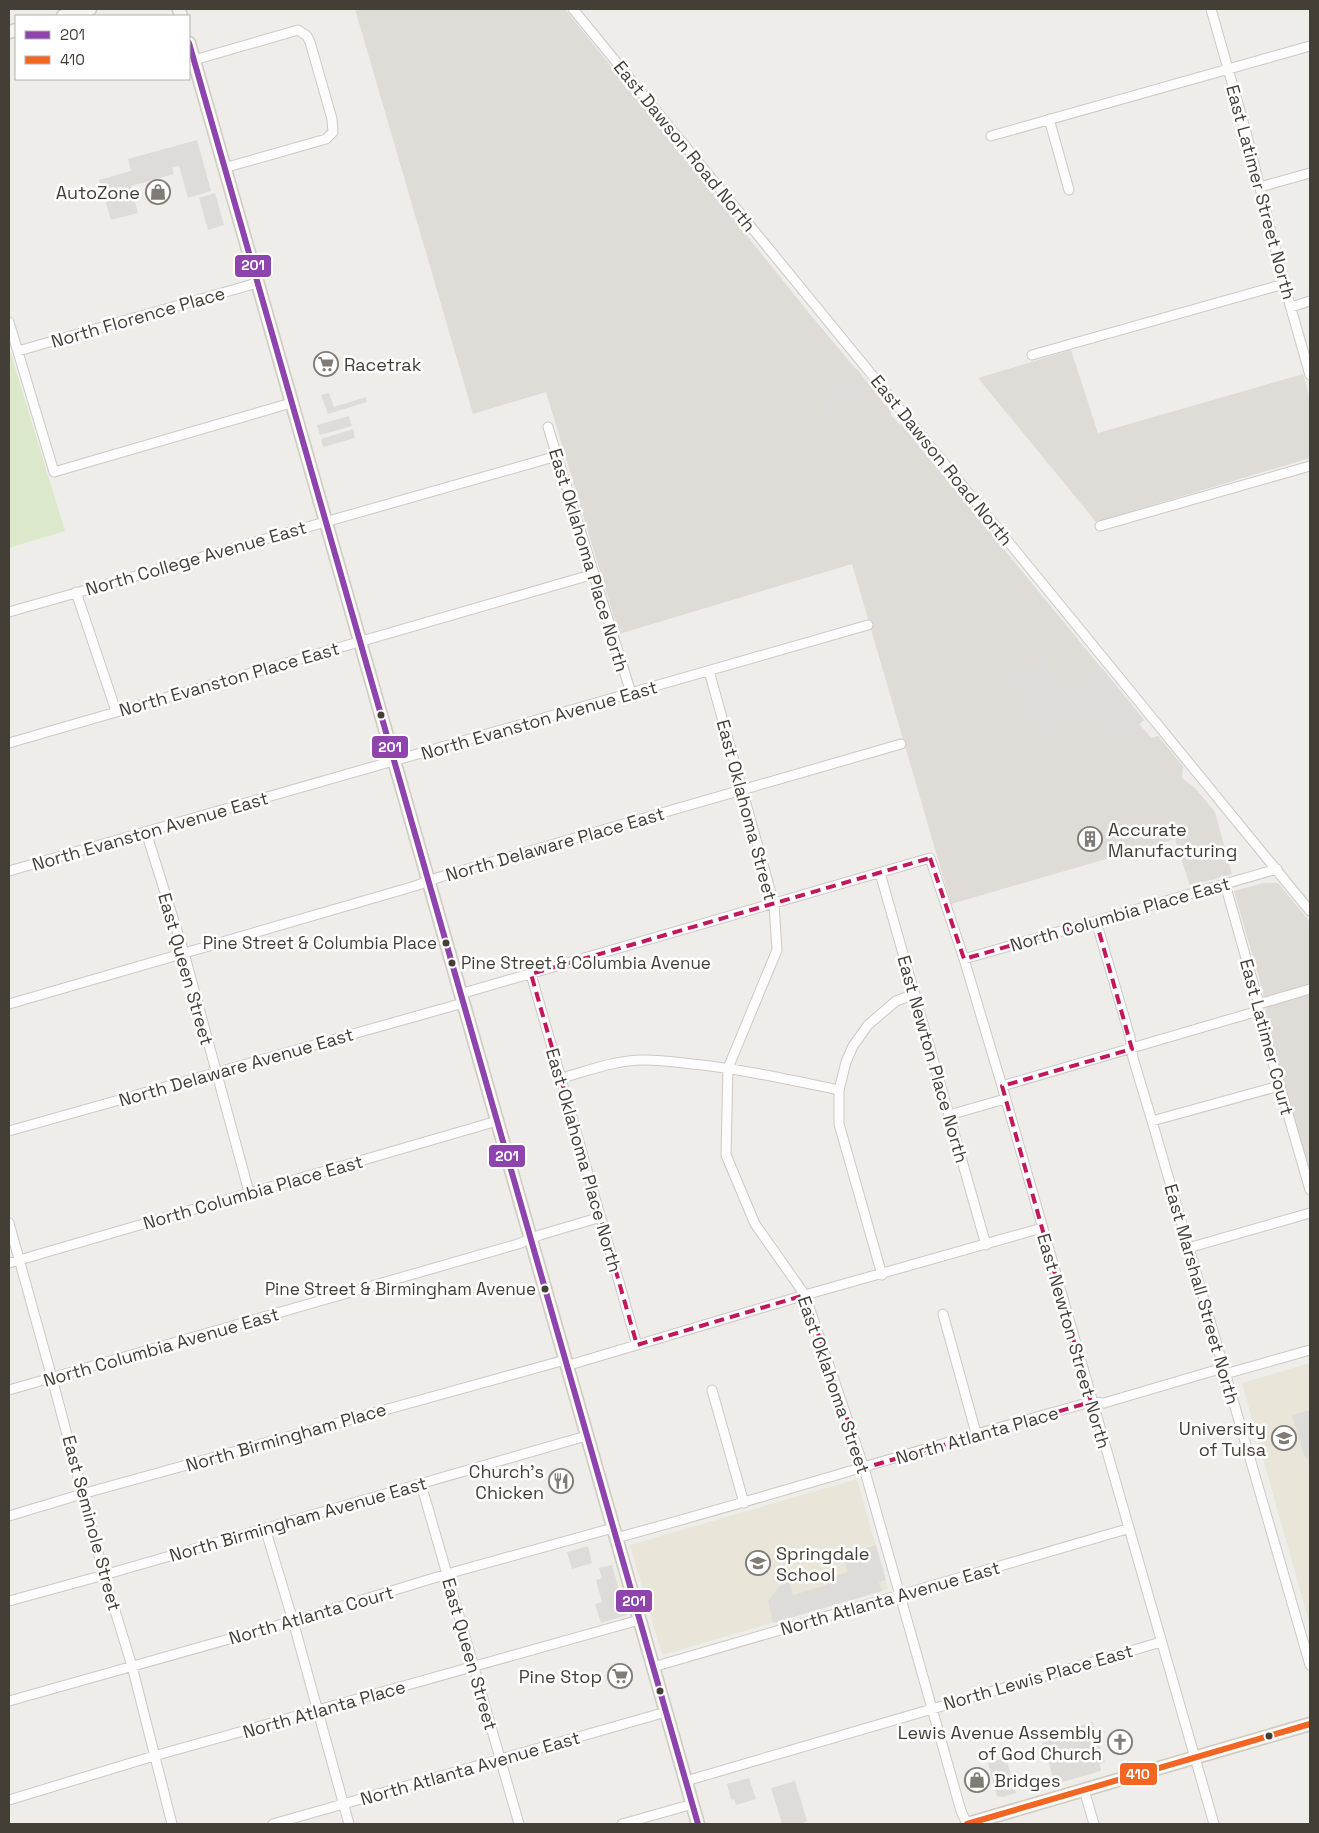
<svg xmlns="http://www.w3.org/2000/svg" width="1319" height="1833" font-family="'Space Grotesk',sans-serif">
<rect width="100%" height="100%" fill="#efede9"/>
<path fill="#dfdcd7" d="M 355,9 L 565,9 L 809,313 L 891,411 L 891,415 L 900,425 L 901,424 L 1144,720 L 1139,724 L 1151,738 L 1158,736 L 1183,766 L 1182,778 L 1195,788 L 1215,812 L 1232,874 L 1190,886 L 1175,839 L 951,904 L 852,564 L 619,634 L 546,392 L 473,414 Z
M 1071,350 L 1098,433 L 1303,374 L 1310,398 L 1310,458 L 1096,522 L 978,378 Z
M 1263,883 L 1278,883 L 1310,922 L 1310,1174 L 1263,1012 L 1266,1010 L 1263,999 L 1263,992 L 1234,891 Z"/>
<path fill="#e9e5d9" d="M 1310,1363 L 1310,1626 L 1242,1383 Z
M 857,1479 L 888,1589 L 662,1655 L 630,1545 Z"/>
<path fill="#dce8ca" d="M 9,348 L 65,531 L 9,548 Z"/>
<path fill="#dedcd9" d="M 197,140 L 211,191 L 188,198 L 179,166 L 172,167 L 174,174 L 131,186 L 138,213 L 111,220 L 99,180 L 131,171 L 128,159 Z
M 215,193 L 224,225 L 208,230 L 199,198 Z
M 857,369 L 872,388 L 833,420 L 820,400 Z
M 329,393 L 334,407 L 366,397 L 367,402 L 328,414 L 321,395 Z
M 349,416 L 352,426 L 320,435 L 317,425 Z
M 353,429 L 355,438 L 323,447 L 321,439 Z
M 1039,654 L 1071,694 L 1102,668 L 1144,720 L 1139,724 L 1147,733 L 1132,738 L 1120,739 L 1108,737 L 1078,717 L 1046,743 L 1002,685 Z
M 1310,1410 L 1310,1462 L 1304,1455 L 1292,1415 Z
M 876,1545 L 886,1580 L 879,1582 L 882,1591 L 773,1623 L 768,1601 L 780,1586 L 789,1582 L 793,1595 L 827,1585 L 826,1579 L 848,1572 L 843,1555 Z
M 588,1546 L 592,1563 L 572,1569 L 567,1552 Z
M 612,1565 L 627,1615 L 601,1623 L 595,1604 L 602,1602 L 596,1580 L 602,1578 L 599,1568 Z
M 1093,1722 L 1105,1762 L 1100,1764 L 1101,1771 L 1055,1784 L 1041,1737 Z
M 1006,1758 L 1016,1793 L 1002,1797 L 997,1796 L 988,1763 Z
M 749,1778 L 756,1799 L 736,1805 L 734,1799 L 731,1800 L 727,1784 Z
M 795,1781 L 807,1821 L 799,1824 L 782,1824 L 771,1788 Z"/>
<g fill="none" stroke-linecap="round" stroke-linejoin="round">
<defs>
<path id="minor" d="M 573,9 L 1310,911
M 1211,9 L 1246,132 L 1284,284 L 1310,375
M 194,60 L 298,30 L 307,36 L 310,42 L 332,119 L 333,132 L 326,139 L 224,168
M 1049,119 L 1069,190
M 991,136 L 1310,46
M 1260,187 L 1310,173
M 1291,307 L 1310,301
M 9,322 L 54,472 L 291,403
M 18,351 L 257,283
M 1032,355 L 1284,284
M 548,427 L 631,693
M 1100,526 L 1310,466
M 76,592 L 116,711
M 9,612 L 557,456
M 709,671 L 774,904 L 777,950 L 728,1068 L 726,1155 L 755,1224 L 805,1295 L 864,1468 L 961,1811 L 967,1824
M 9,743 L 594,574
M 146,832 L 184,953 L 249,1192
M 9,871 L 868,625
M 880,873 L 986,1245
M 1225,884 L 1259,1004 L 1258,1011 L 1310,1190
M 1096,921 L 1130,1037 L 1133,1058 L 1152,1121 L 1310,1665
M 964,959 L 1277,869
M 531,974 L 637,1345
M 460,994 L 930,858 L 964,959 L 1002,1086 L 1214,1824
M 9,1004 L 415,886 L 440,877 L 901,744
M 1259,1004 L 1310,989
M 561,1078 C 588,1071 615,1060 643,1060 C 660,1060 676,1062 692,1064 C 742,1069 790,1080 839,1090
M 1002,1086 L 1258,1011
M 949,1115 L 1005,1099
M 1152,1121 L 1279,1086
M 9,1131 L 463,1003
M 9,1223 L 52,1378 L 104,1575 L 132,1666 L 172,1824
M 1188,1248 L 1310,1213
M 9,1263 L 497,1121
M 882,1275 L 839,1124 L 839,1090 L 846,1062 L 853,1046 L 868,1025 L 896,1001 L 915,994
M 943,1314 L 976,1433
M 566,1366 L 805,1295 L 1042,1228
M 1225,1374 L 1310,1350
M 9,1390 L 518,1244 L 540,1235 L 601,1217
M 712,1390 L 744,1503
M 421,1484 L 519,1824
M 9,1516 L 82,1494 L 565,1360
M 265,1528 L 293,1621 L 349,1824
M 616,1538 C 775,1495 932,1445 1091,1402 L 1104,1403 L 1223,1368
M 9,1601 L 104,1575 L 586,1436
M 653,1667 L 1127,1529
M 9,1701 L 293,1621 L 447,1574 L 613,1528
M 686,1781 L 1161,1642
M 1084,1790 L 1094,1824
M 9,1800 L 154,1756 L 639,1620
M 273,1824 L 666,1712
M 622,1824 L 693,1804"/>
<path id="secondary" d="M 179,9 L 181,16
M 63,16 L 90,9
M 9,32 L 16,30
M 189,43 L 698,1824
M 967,1824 L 1310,1724"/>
</defs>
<use href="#minor" stroke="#ccc9c5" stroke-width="11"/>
<use href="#secondary" stroke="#cecac0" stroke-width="15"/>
<use href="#minor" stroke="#fdfcfc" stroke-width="9"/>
<use href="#secondary" stroke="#f5f4ef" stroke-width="12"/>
<defs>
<path id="bus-1" d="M 189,43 L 698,1824"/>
<path id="bus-2" d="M 967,1824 L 1310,1724"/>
</defs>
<use href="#bus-1" stroke="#fff" stroke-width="10"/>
<use href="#bus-2" stroke="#fff" stroke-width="10"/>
<use href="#bus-1" stroke="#8e44ad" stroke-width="6"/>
<use href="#bus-2" stroke="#f26522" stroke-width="6"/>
</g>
<path fill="none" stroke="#c2185b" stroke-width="4" stroke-dasharray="10 6" stroke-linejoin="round" d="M 930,858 L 964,959 L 1096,921 L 1132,1049 L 1002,1086 L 1091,1402 L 864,1468 L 805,1295 L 637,1345 L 531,974 Z"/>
<defs>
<symbol id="shop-ring" viewBox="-11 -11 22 22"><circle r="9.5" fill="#fff" stroke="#807c75" stroke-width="1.5"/><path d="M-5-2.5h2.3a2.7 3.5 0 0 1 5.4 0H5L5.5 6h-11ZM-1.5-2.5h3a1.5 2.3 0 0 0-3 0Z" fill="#807c75"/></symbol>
<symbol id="supermarket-ring" viewBox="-11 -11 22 22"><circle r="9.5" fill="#fff" stroke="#807c75" stroke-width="1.5"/><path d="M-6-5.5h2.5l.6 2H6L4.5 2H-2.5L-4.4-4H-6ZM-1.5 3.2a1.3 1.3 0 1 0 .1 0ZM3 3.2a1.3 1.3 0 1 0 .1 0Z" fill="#807c75"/></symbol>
<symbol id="building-ring" viewBox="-11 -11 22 22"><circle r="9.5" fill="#fff" stroke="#807c75" stroke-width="1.5"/><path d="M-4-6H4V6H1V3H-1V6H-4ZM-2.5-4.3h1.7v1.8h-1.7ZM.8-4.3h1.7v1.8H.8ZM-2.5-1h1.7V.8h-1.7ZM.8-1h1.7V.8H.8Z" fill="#807c75"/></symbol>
<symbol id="university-ring" viewBox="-11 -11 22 22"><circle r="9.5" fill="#fff" stroke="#807c75" stroke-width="1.5"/><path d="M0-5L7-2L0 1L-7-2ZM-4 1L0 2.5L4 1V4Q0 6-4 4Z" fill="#807c75"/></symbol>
<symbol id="restaurant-ring" viewBox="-11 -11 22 22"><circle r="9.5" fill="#fff" stroke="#807c75" stroke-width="1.5"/><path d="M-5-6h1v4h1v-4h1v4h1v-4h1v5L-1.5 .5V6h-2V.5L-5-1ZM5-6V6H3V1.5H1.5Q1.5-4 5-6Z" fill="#807c75"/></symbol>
<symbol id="school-ring" viewBox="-11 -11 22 22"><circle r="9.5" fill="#fff" stroke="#807c75" stroke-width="1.5"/><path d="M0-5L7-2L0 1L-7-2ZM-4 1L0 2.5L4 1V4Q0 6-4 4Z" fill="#807c75"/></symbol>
<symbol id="church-ring" viewBox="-11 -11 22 22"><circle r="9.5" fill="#fff" stroke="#807c75" stroke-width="1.5"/><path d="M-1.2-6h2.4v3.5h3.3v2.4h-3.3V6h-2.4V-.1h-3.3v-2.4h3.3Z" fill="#807c75"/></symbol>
</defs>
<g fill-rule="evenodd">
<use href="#shop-ring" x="144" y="178" width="28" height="28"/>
<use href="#supermarket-ring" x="312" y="350" width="28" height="28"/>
<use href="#building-ring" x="1076" y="825" width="28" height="28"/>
<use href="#university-ring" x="1270" y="1424" width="28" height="28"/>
<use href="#restaurant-ring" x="547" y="1467" width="28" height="28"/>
<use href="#school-ring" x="744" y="1549" width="28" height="28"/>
<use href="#supermarket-ring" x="606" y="1662" width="28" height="28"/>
<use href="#church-ring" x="1106" y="1728" width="28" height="28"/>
<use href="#shop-ring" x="963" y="1766" width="28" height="28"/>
</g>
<g fill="#443f36" stroke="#fff" stroke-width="2">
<circle cx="381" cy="715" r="4.5"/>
<circle cx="446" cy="943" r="4.5"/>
<circle cx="452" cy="963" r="4.5"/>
<circle cx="545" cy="1289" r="4.5"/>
<circle cx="660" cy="1691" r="4.5"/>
<circle cx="1269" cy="1736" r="4.5"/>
</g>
<g text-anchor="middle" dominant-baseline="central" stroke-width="5" stroke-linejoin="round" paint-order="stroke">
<g font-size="17" fill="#443f36" stroke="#fff" text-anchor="end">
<text x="437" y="943">Pine Street &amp; Columbia Place</text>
<text x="461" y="963" text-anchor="start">Pine Street &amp; Columbia Avenue</text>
<text x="536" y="1289">Pine Street &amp; Birmingham Avenue</text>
</g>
<g font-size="18" fill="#443f36" stroke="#fff">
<text transform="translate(685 146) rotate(51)">East Dawson Road North</text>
<text transform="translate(1261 192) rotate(75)">East Latimer Street North</text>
<text transform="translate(138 317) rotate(-16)">North Florence Place</text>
<text transform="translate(942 460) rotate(51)">East Dawson Road North</text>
<text transform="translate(196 558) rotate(-16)">North College Avenue East</text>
<text transform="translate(589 560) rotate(73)">East Oklahoma Place North</text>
<text transform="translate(229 679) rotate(-16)">North Evanston Place East</text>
<text transform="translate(539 720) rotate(-16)">North Evanston Avenue East</text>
<text transform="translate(747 810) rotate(75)">East Oklahoma Street</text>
<text transform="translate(150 831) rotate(-16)">North Evanston Avenue East</text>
<text transform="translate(555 844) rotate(-16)">North Delaware Place East</text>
<text transform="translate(1120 914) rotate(-16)">North Columbia Place East</text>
<text transform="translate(186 969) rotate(74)">East Queen Street</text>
<text transform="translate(1267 1037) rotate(75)">East Latimer Court</text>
<text transform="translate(933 1059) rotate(74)">East Newton Place North</text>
<text transform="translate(236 1067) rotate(-16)">North Delaware Avenue East</text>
<text transform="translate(584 1160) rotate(74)">East Oklahoma Place North</text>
<text transform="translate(253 1192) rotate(-16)">North Columbia Place East</text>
<text transform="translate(1202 1294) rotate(74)">East Marshall Street North</text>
<text transform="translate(1074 1341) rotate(74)">East Newton Street North</text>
<text transform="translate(161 1347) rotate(-16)">North Columbia Avenue East</text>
<text transform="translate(834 1385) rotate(71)">East Oklahoma Street</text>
<text transform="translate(977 1435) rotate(-16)">North Atlanta Place</text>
<text transform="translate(286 1437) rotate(-16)">North Birmingham Place</text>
<text transform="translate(298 1519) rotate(-16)">North Birmingham Avenue East</text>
<text transform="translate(92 1523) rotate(75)">East Seminole Street</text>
<text transform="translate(890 1598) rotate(-16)">North Atlanta Avenue East</text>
<text transform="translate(311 1615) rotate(-16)">North Atlanta Court</text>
<text transform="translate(470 1654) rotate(74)">East Queen Street</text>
<text transform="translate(1038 1677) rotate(-16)">North Lewis Place East</text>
<text transform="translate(324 1709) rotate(-16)">North Atlanta Place</text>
<text transform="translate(470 1768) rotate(-16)">North Atlanta Avenue East</text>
</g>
<g font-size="18" fill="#443f36" stroke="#fff" text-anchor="end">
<text x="140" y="192">AutoZone</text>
<text x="344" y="364" text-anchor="start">Racetrak</text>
<text x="1108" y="829" text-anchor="start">Accurate<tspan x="1108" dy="21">Manufacturing</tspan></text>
<text x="1266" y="1428">University<tspan x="1266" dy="21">of Tulsa</tspan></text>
<text x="544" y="1471">Church's<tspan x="544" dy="21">Chicken</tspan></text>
<text x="776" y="1553" text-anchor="start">Springdale<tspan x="776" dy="21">School</tspan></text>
<text x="602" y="1676">Pine Stop</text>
<text x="1102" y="1732">Lewis Avenue Assembly<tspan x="1102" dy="21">of God Church</tspan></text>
<text x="994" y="1780" text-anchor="start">Bridges</text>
</g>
</g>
<g stroke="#fff" stroke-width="2">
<rect x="234" y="254" width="38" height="24" rx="5" fill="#8e44ad"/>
<rect x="371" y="735" width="38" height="24" rx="5" fill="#8e44ad"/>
<rect x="488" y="1144" width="38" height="24" rx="5" fill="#8e44ad"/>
<rect x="615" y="1589" width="38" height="24" rx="5" fill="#8e44ad"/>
<rect x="1119" y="1762" width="39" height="24" rx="5" fill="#f26522"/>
</g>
<g font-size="14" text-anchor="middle" font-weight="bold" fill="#fff">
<text x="253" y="270">201</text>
<text x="390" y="752">201</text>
<text x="507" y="1161">201</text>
<text x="634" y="1606">201</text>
<text x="1138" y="1779">410</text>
</g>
<rect width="1319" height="1833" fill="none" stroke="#443f36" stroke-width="20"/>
<rect x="15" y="15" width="175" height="65" fill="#ffffff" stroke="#b4b2af"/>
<rect x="25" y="31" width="25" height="8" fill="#8e44ad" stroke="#b4b2af"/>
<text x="60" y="40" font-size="15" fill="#443f36">201</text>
<rect x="25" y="56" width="25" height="8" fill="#f26522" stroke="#b4b2af"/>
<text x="60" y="65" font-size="15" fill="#443f36">410</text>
</svg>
